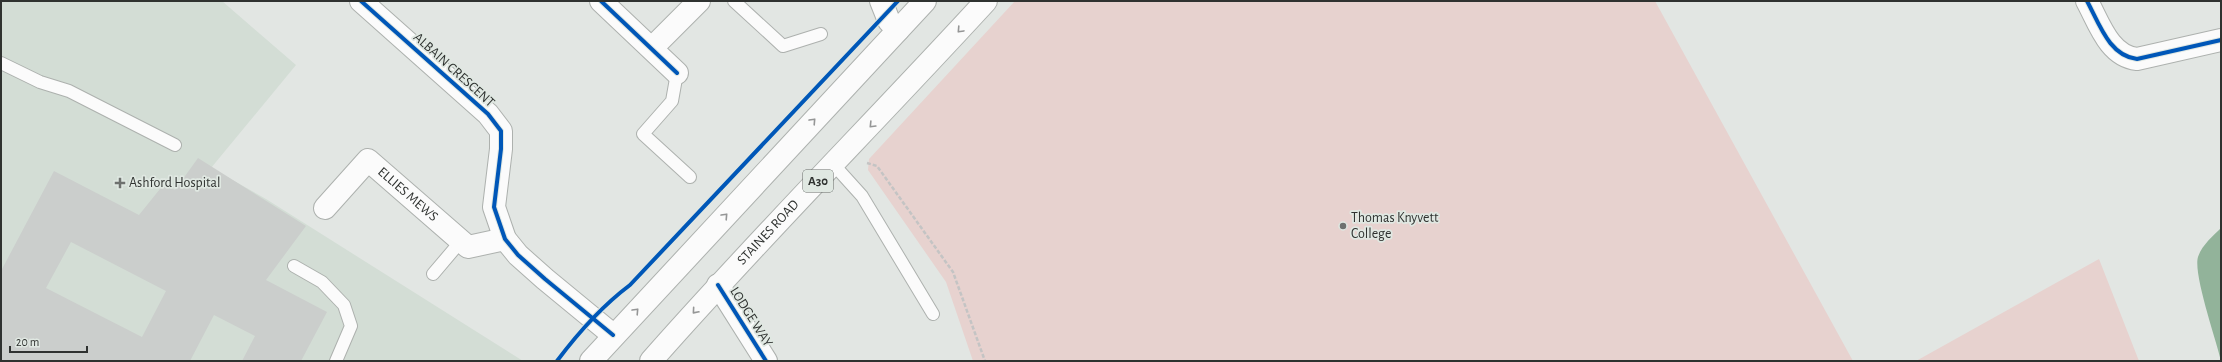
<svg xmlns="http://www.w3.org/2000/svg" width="2222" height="362" font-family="'Alegreya Sans',sans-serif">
<rect width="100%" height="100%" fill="#e2e6e3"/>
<path fill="#d3ddd5" d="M 1,1 L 222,1 L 296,65 L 211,168 L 266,199 L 523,361 L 1,361 Z"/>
<path fill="#e7d2cf" d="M 1015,1 L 1655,1 L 1853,361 L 973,361 L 946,282 L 868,170 L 869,159 Z
M 2099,259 L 2139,361 L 1916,361 Z"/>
<path fill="#92b39a" d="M 2221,228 L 2221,361 C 2216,339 2193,274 2198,257 C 2202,245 2213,236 2221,228 Z"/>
<path fill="#cbcecc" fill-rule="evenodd" d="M 198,158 L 306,226 L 266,280 L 327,312 L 301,361 L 242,361 L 255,336 L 214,315 L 190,361 L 1,361 L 1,271 L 54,171 L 139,215 L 164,184 L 175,190 ZM 71,242 L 166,291 L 142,337 L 46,288 Z"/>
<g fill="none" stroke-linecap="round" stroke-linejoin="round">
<defs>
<path id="lane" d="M 734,1 L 783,46 L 821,34
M 1,63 L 40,82 L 69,91 L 175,145
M 677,73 L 672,101 L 643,134 L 690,177
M 834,165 L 862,196 L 933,314
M 294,266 L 322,282 L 344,305 L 351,326 L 336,361
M 433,274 L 461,241"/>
<g id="street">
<path d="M 361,1 L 488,114 L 501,131 L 501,149 L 494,207 L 505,239 L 518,255 L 545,279 L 613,335"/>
<path d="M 601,1 L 677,73"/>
<path d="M 881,1 L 889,21 L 898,30"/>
<path d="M 2087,1 C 2099,23 2109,56 2137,59 L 2221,40"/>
<path d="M 652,48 L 699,1"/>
<path id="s1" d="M 325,208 L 368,160 L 468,247 L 505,239"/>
<path d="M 718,285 L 766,361"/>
</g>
<g id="highway">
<path d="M 591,361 L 925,1"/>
<path id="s2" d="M 651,361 C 759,238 875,122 986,1"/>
</g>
</defs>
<use href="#lane" stroke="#adb1ae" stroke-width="14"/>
<use href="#street" stroke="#adb1ae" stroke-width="24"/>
<use href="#highway" stroke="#adb1ae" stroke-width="24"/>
<path stroke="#c4c4c4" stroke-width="2.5" stroke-dasharray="4 2" stroke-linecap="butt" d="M 867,163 L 877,166 L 953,272 L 985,361"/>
<use href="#lane" stroke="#fbfbfb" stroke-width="12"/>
<use href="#street" stroke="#fbfbfb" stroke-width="22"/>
<use href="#highway" stroke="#fbfbfb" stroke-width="22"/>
<defs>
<path id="cycleway" d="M 361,1 L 488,114 L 501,131 L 501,149 L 494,207 L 505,239 L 518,255 L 545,279 L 613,335
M 601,1 L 677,73
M 2087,1 C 2099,23 2109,56 2137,59 L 2221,40
M 718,285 L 766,361
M 557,361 C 578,333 602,306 630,285 L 898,1"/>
</defs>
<use href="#cycleway" stroke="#e0e8e2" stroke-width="6"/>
<use href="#cycleway" stroke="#0057b8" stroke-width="4"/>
</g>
<defs><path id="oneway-chevron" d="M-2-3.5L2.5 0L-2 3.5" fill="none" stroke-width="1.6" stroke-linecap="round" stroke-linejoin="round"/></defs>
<g stroke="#959696">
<use href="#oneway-chevron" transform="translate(960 30) rotate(133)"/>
<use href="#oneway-chevron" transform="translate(813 121) rotate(-47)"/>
<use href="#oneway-chevron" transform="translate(872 125) rotate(134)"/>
<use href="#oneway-chevron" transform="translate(725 216) rotate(-47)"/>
<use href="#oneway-chevron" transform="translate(636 311) rotate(-47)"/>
<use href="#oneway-chevron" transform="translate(695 311) rotate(131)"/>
</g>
<g fill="#6e716f" stroke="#e0e8e2" stroke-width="1.5">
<path d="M118 177h4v4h4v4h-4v4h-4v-4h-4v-4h4z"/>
<circle cx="1343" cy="226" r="4"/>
</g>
<g text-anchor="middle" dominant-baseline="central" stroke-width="3.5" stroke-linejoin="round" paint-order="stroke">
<rect fill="#e0e8e2" stroke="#646965" stroke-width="1" x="803" y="170" width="30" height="22" rx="3"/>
<g font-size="13" font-weight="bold" fill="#2f3230">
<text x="818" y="181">A30</text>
</g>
<g font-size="14" fill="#2f3230" stroke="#e0e8e2">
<text transform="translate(454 70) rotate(42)">ALBAIN CRESCENT</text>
<text stroke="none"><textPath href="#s1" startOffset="117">ELLIES MEWS</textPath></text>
<text stroke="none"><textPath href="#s2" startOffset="174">STAINES ROAD</textPath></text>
<text transform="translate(751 317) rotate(58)">LODGE WAY</text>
</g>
<g font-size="14" fill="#2f3230" stroke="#e0e8e2" text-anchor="start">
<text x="129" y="183">Ashford Hospital</text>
<text x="1351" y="218">Thomas Knyvett<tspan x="1351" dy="16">College</tspan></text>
</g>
</g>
<rect width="2222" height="362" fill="none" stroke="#2f3230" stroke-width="4"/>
<path d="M10 346v6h77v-6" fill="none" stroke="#2f3230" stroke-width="2"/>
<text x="16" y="346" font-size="12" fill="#2f3230" stroke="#e0e8e2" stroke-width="3" paint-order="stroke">20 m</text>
</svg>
